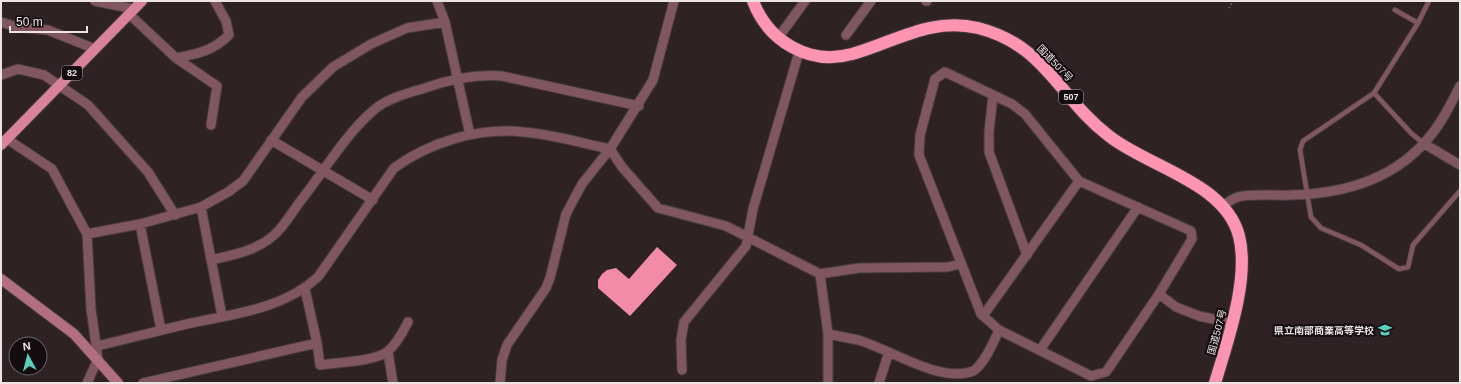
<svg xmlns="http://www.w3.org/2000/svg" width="1461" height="384" font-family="Helvetica,'Noto Sans JP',sans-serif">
<rect width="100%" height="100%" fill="#2e2225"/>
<path fill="#f28ba8" d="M 657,247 L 677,265 L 630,316 L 598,288 L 598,280 L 602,274 L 607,270 L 616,268 L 629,279 Z"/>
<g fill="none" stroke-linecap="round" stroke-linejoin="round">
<defs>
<path id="lane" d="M 1429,1 L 1418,23 L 1374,93 L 1303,141 L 1300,150 L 1311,217 L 1321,228 L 1361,245 L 1399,269 L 1408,267 L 1413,245 L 1460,191
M 1395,10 L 1418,23
M 1374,93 L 1411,133 L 1423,143"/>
<path id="street" d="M 95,1 L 134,9
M 437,1 L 445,22
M 926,1 L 927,1
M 130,15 L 176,58 C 197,54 213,51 229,35 L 226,21 L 215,1
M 1,22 L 17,27 L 48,30 L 95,49
M 846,35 L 871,1
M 778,38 L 805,1
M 176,58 L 217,86 L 211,125
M 945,72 L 1012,104 L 1025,114 L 1079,181 L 1191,231 L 1192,239 L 1159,294 L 1106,372 L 1091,376 L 999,330 L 981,314 L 919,155 L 920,135 L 935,79 Z
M 1,75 L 18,69 L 44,75 L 88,105 L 148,172 L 175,215
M 993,95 L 989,132 L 989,152 L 1027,255
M 7,139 L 52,169 L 87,234 L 91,309 L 98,359 L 87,383
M 271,140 L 373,200
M 1423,143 L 1460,165
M 1222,206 C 1227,203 1232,199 1238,197 C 1249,193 1277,196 1290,195 C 1351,194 1407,175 1441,121 C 1448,110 1454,98 1460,86
M 201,207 L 222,316
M 140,224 L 161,330
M 87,234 L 140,224 L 201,207 L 228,192 L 243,181 L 302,97 L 333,67 L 371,44 L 407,28 L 445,22 L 470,135
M 211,260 C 232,255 256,251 273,236 C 283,228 291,214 299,203 C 323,173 346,133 375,109 C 388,98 409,93 425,88 C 451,79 475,74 502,76 L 639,106
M 820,274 L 828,334 L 828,383
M 305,289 L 317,343 L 320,365 C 338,362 372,362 387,352 C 396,345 403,332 408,322
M 1159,294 L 1176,307 L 1199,316 L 1232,323
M 983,316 L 1079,181
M 828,334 C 838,336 848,338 858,340 C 890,349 941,384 973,371 C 984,365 994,341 999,330
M 97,346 C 127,339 157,331 187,324 C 232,314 282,310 318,277 L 394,168 C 430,142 479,127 523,132 C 552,134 581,143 610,149 L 622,167 L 658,208 L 726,226 L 820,274 L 859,268 L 948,267 L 960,264
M 1040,350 L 1138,207
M 388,352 L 393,383
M 682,370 L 681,340 L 684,322 L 746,246 L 753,209 L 799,52
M 143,383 L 317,343
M 500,383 L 502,360 L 507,345 L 546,288 L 550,278 L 566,214 L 582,184 L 610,149 L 653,80 L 674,1
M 879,383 L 889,352"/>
<path id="secondary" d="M 1,279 L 74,334 L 118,383"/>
<path id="primary" d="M 1,145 L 142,1"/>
<path id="highway" d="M 753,1 C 768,41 809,66 852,54 C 895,42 930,17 978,28 C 1046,45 1059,98 1109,136 C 1148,167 1225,182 1239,236 C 1250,279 1227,342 1215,383"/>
</defs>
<use href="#lane" stroke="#493d40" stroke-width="6"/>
<use href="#street" stroke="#493d40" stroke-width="11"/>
<use href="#secondary" stroke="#493d40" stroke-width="12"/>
<use href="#primary" stroke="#493d40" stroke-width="12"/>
<use href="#highway" stroke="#493d40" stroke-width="14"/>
<path stroke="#887d80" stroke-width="2" stroke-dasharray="1 3" stroke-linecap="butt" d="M 1229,8 L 1233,1"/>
<use href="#lane" stroke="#805660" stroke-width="4.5"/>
<use href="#street" stroke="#805660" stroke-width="9"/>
<use href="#secondary" stroke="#b26f81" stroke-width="10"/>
<use href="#primary" stroke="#d9839b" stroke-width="10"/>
<use href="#highway" stroke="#fd95b2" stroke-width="12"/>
</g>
<defs>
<symbol id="school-bare" viewBox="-9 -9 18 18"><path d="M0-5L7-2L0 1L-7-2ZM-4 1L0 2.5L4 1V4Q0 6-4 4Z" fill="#5acebd" stroke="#130d0f" stroke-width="2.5" paint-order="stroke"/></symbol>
</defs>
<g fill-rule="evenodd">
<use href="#school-bare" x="1375" y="320" width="20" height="20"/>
</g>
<g text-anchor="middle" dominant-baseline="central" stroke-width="4" stroke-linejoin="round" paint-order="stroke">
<g fill="#130d0f" stroke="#aba3a5" stroke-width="1">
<rect x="62" y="66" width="20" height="14" rx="3"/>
<rect x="1059" y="90" width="24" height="14" rx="3"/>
</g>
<g font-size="9" font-weight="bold" fill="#ece3e5">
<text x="72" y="73">82</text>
<text x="1071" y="97">507</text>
</g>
<g font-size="10" fill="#ece3e5" stroke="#130d0f">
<text transform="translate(1055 63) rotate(46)">国道507号</text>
<text transform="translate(1217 332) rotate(-75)">国道507号</text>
</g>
<g font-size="10" font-weight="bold" fill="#ece3e5" stroke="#130d0f" text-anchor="end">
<text x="1374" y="330">県立南部商業高等学校</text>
</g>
</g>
<rect width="1461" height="384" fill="none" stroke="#ece3e5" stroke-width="4"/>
<g transform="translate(28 356) rotate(353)"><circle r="19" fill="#130d0f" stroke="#6a6365"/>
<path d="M0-3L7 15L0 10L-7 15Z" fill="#5acebd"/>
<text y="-6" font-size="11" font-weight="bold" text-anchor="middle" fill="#ece3e5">N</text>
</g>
<path d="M10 26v6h77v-6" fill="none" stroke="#ece3e5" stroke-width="2"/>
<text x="16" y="26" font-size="12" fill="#ece3e5" stroke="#130d0f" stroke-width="3" paint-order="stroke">50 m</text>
</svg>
